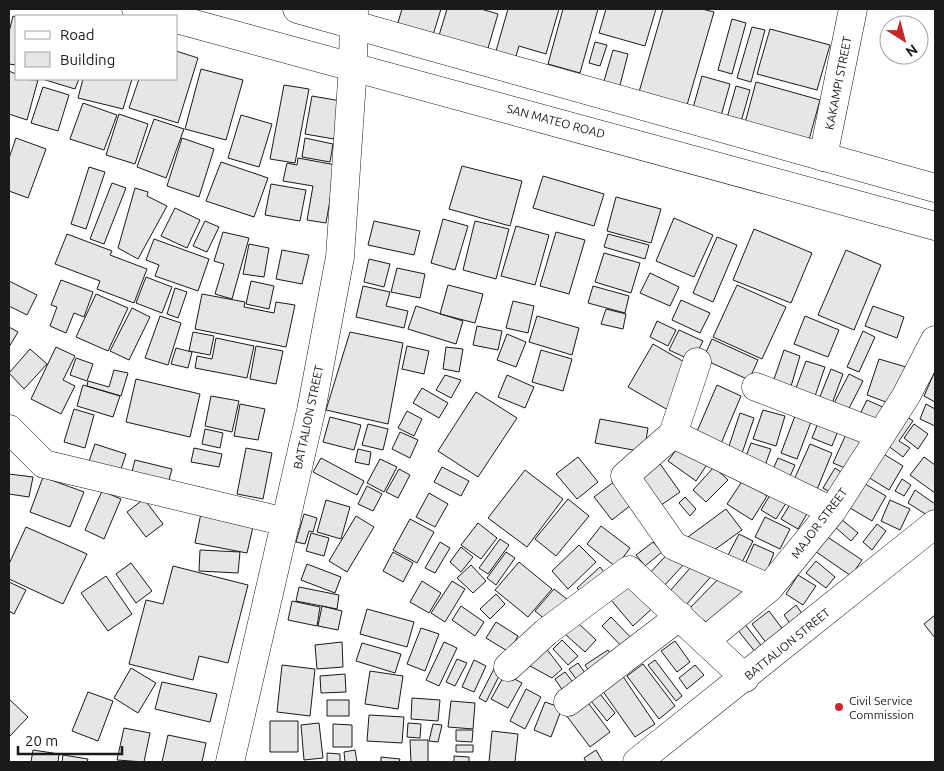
<svg xmlns="http://www.w3.org/2000/svg" width="944" height="771" font-family="Ubuntu,sans-serif">
<rect width="100%" height="100%" fill="#fff"/>
<path fill="#e6e6e6" stroke="#1a1a1a" d="M 402,9 L 441,9 L 433,35 L 397,26 Z
M 447,9 L 481,9 L 498,14 L 486,55 L 437,42 Z
M 508,9 L 559,9 L 546,54 L 519,46 L 514,63 L 494,58 Z
M 563,9 L 598,9 L 580,73 L 548,64 Z
M 606,9 L 656,9 L 645,46 L 599,33 Z
M 663,9 L 702,9 L 714,12 L 685,112 L 637,99 Z
M 13,16 L 16,17 L 16,65 L 9,64 L 9,32 Z
M 732,19 L 746,23 L 732,74 L 718,70 Z
M 752,27 L 765,30 L 751,82 L 737,78 Z
M 770,29 L 830,45 L 817,90 L 757,74 Z
M 595,42 L 607,45 L 600,66 L 589,63 Z
M 613,50 L 628,54 L 618,93 L 602,88 Z
M 176,51 L 198,58 L 178,123 L 129,108 L 139,79 L 176,79 Z
M 201,69 L 243,80 L 226,140 L 185,129 Z
M 9,71 L 16,74 L 16,79 L 38,80 L 27,120 L 9,114 Z
M 702,76 L 730,84 L 719,123 L 691,115 Z
M 42,79 L 79,79 L 75,89 Z
M 83,79 L 132,79 L 123,109 L 78,98 Z
M 756,82 L 820,100 L 807,147 L 743,130 Z
M 284,85 L 309,89 L 295,163 L 270,159 Z
M 736,86 L 750,90 L 739,129 L 725,125 Z
M 43,87 L 69,95 L 58,131 L 31,123 Z
M 312,96 L 341,101 L 334,139 L 305,134 Z
M 83,103 L 117,115 L 104,150 L 70,139 Z
M 119,114 L 148,124 L 135,164 L 106,155 Z
M 241,115 L 272,124 L 259,167 L 228,158 Z
M 154,119 L 184,129 L 166,178 L 137,167 Z
M 16,138 L 46,149 L 28,198 L 9,191 L 9,158 Z
M 182,138 L 214,149 L 199,197 L 167,186 Z
M 305,138 L 333,144 L 330,162 L 302,157 Z
M 298,158 L 336,165 L 326,223 L 307,220 L 313,186 L 283,181 L 287,163 L 297,165 Z
M 221,162 L 268,178 L 254,217 L 206,201 Z
M 462,166 L 522,181 L 510,226 L 449,209 Z
M 89,167 L 105,172 L 86,229 L 71,224 Z
M 543,176 L 604,194 L 594,226 L 533,208 Z
M 112,183 L 126,188 L 104,244 L 90,239 Z
M 271,184 L 306,190 L 300,221 L 265,215 Z
M 135,188 L 148,192 L 147,196 L 167,206 L 138,259 L 118,248 Z
M 616,197 L 661,209 L 651,243 L 607,231 Z
M 175,208 L 200,220 L 187,248 L 161,236 Z
M 674,218 L 713,235 L 694,277 L 656,261 Z
M 443,219 L 468,226 L 455,270 L 431,263 Z
M 205,221 L 219,227 L 207,252 L 193,246 Z
M 374,221 L 420,231 L 414,255 L 368,245 Z
M 475,221 L 509,229 L 496,279 L 463,270 Z
M 516,226 L 549,235 L 535,285 L 501,276 Z
M 754,229 L 812,253 L 791,303 L 733,280 Z
M 223,232 L 249,238 L 232,299 L 215,294 L 224,264 L 214,261 Z
M 556,232 L 585,240 L 569,294 L 540,286 Z
M 67,234 L 112,251 L 110,255 L 147,269 L 134,303 L 97,289 L 100,281 L 55,264 Z
M 608,234 L 649,245 L 645,259 L 604,247 Z
M 717,237 L 737,245 L 713,302 L 693,293 Z
M 154,239 L 209,259 L 198,291 L 155,276 L 159,265 L 146,260 Z
M 249,244 L 269,248 L 264,277 L 243,274 Z
M 282,250 L 309,255 L 302,284 L 276,279 Z
M 846,250 L 881,265 L 854,330 L 818,315 Z
M 604,253 L 640,263 L 631,293 L 595,282 Z
M 369,259 L 390,264 L 384,287 L 364,282 Z
M 397,268 L 425,274 L 420,298 L 391,292 Z
M 650,273 L 679,287 L 670,306 L 640,293 Z
M 146,277 L 172,287 L 162,313 L 136,303 Z
M 61,280 L 93,292 L 84,317 L 74,313 L 66,333 L 50,326 L 57,307 L 51,305 Z
M 9,281 L 37,295 L 27,315 L 9,306 Z
M 251,281 L 274,286 L 269,309 L 246,304 Z
M 448,285 L 483,294 L 475,323 L 440,314 Z
M 737,285 L 786,307 L 762,359 L 713,337 Z
M 363,286 L 390,292 L 386,306 L 408,311 L 404,328 L 356,317 Z
M 593,286 L 629,296 L 625,313 L 588,303 Z
M 175,288 L 187,292 L 178,318 L 167,314 Z
M 96,294 L 128,308 L 108,351 L 76,337 Z
M 202,294 L 245,302 L 244,307 L 274,313 L 276,302 L 295,305 L 286,347 L 195,329 Z
M 681,300 L 710,313 L 700,333 L 672,320 Z
M 513,301 L 534,306 L 528,333 L 506,328 Z
M 416,306 L 463,321 L 456,344 L 408,329 Z
M 873,306 L 904,317 L 897,338 L 865,326 Z
M 132,308 L 150,317 L 129,360 L 110,351 Z
M 606,309 L 626,314 L 623,329 L 601,324 Z
M 160,316 L 181,323 L 168,365 L 145,358 Z
M 537,316 L 579,328 L 572,355 L 529,342 Z
M 805,316 L 839,330 L 828,357 L 794,344 Z
M 657,321 L 676,330 L 668,346 L 650,337 Z
M 477,326 L 502,331 L 498,350 L 473,345 Z
M 9,327 L 18,332 L 9,347 Z
M 679,330 L 703,341 L 693,361 L 669,350 Z
M 863,331 L 875,337 L 859,372 L 847,367 Z
M 193,332 L 214,336 L 210,355 L 189,351 Z
M 350,332 L 403,343 L 388,424 L 326,410 Z
M 507,334 L 526,342 L 516,367 L 497,360 Z
M 216,338 L 254,346 L 247,378 L 195,368 L 197,356 L 212,359 Z
M 712,339 L 758,360 L 749,380 L 703,359 Z
M 653,344 L 693,367 L 668,410 L 628,387 Z
M 256,346 L 283,351 L 276,384 L 250,379 Z
M 407,346 L 429,351 L 424,374 L 402,369 Z
M 56,347 L 75,356 L 63,380 L 75,386 L 61,414 L 31,399 Z
M 446,347 L 463,349 L 459,372 L 443,369 Z
M 176,348 L 192,352 L 188,368 L 171,364 Z
M 30,349 L 47,364 L 24,389 L 9,373 Z
M 541,350 L 572,359 L 563,391 L 532,382 Z
M 784,350 L 800,356 L 789,393 L 771,388 Z
M 76,358 L 93,364 L 87,381 L 70,375 Z
M 879,359 L 906,367 L 894,405 L 867,395 Z
M 806,361 L 825,367 L 813,402 L 793,396 Z
M 831,369 L 843,374 L 830,409 L 817,404 Z
M 114,370 L 128,373 L 121,396 L 87,386 L 88,381 L 109,387 Z
M 935,371 L 935,402 L 924,396 Z
M 849,374 L 863,381 L 845,416 L 831,409 Z
M 445,375 L 461,380 L 451,398 L 436,390 Z
M 507,375 L 534,387 L 525,408 L 498,397 Z
M 136,379 L 200,394 L 190,437 L 126,422 Z
M 83,385 L 120,396 L 113,417 L 77,406 Z
M 717,385 L 741,396 L 720,446 L 695,436 Z
M 422,388 L 448,403 L 439,418 L 413,403 Z
M 476,392 L 517,418 L 478,477 L 438,451 Z
M 211,396 L 239,401 L 232,432 L 205,426 Z
M 867,400 L 887,409 L 877,429 L 857,420 Z
M 240,404 L 265,409 L 258,440 L 234,436 Z
M 926,404 L 935,409 L 935,426 L 920,419 Z
M 798,408 L 814,414 L 797,459 L 781,453 Z
M 74,409 L 94,415 L 85,448 L 64,442 Z
M 763,410 L 785,416 L 776,446 L 753,439 Z
M 407,411 L 422,419 L 414,436 L 398,428 Z
M 740,413 L 754,418 L 740,459 L 726,455 Z
M 906,416 L 913,421 L 899,441 L 910,448 L 903,457 L 887,445 Z
M 330,417 L 361,425 L 354,450 L 323,442 Z
M 820,418 L 840,426 L 832,446 L 812,438 Z
M 600,419 L 648,428 L 644,452 L 595,443 Z
M 368,424 L 388,429 L 383,450 L 362,445 Z
M 914,424 L 928,434 L 918,449 L 904,438 Z
M 205,429 L 223,433 L 220,448 L 202,444 Z
M 848,430 L 864,436 L 850,470 L 833,463 Z
M 400,432 L 418,440 L 410,458 L 392,449 Z
M 681,443 L 708,463 L 696,481 L 668,461 Z
M 751,443 L 771,449 L 763,471 L 743,464 Z
M 95,444 L 126,454 L 117,481 L 86,470 Z
M 810,444 L 832,453 L 816,492 L 793,482 Z
M 194,448 L 222,454 L 219,467 L 191,462 Z
M 246,448 L 272,453 L 263,499 L 237,494 Z
M 358,449 L 371,452 L 369,465 L 355,462 Z
M 882,453 L 903,466 L 889,490 L 868,477 Z
M 578,457 L 598,482 L 577,499 L 556,474 Z
M 924,457 L 935,465 L 935,493 L 910,475 Z
M 321,458 L 364,481 L 357,495 L 313,472 Z
M 778,458 L 795,465 L 787,483 L 770,476 Z
M 380,459 L 397,467 L 384,492 L 367,483 Z
M 135,460 L 172,469 L 167,487 L 130,479 Z
M 658,461 L 680,492 L 657,508 L 636,478 Z
M 442,467 L 469,481 L 461,496 L 434,482 Z
M 714,467 L 728,480 L 706,502 L 693,490 Z
M 835,468 L 845,475 L 833,494 L 823,488 Z
M 399,469 L 410,475 L 398,498 L 386,492 Z
M 525,470 L 563,499 L 527,547 L 488,518 Z
M 9,474 L 33,477 L 29,497 L 9,494 Z
M 43,477 L 84,492 L 70,527 L 30,512 Z
M 619,478 L 636,501 L 612,520 L 594,497 Z
M 902,479 L 911,485 L 904,496 L 895,491 Z
M 743,480 L 767,496 L 752,520 L 727,504 Z
M 860,481 L 886,496 L 872,521 L 845,505 Z
M 367,486 L 382,494 L 373,511 L 358,504 Z
M 773,490 L 788,500 L 776,519 L 761,510 Z
M 915,490 L 935,504 L 935,510 L 930,517 L 908,503 Z
M 102,491 L 121,499 L 104,539 L 85,530 Z
M 429,493 L 448,504 L 435,527 L 416,517 Z
M 685,497 L 696,509 L 690,516 L 679,503 Z
M 794,498 L 811,507 L 798,529 L 781,519 Z
M 144,499 L 163,524 L 146,537 L 127,512 Z
M 568,499 L 589,516 L 556,556 L 535,539 Z
M 326,500 L 350,507 L 341,539 L 317,532 Z
M 890,500 L 910,509 L 900,530 L 881,521 Z
M 202,508 L 255,518 L 247,553 L 195,543 Z
M 726,509 L 742,530 L 703,558 L 688,537 Z
M 304,514 L 317,518 L 313,532 L 309,531 L 305,544 L 296,542 Z
M 356,516 L 374,527 L 347,572 L 329,561 Z
M 765,517 L 790,529 L 780,549 L 755,537 Z
M 410,519 L 434,532 L 417,563 L 393,550 Z
M 841,519 L 858,533 L 851,541 L 835,527 Z
M 478,523 L 497,538 L 481,559 L 461,545 Z
M 877,524 L 886,531 L 872,550 L 863,542 Z
M 601,526 L 630,548 L 616,567 L 587,544 Z
M 26,527 L 87,554 L 63,604 L 9,579 L 9,564 Z
M 311,533 L 329,538 L 324,556 L 306,551 Z
M 739,534 L 753,541 L 740,566 L 726,559 Z
M 826,536 L 862,560 L 851,576 L 815,551 Z
M 500,539 L 509,545 L 488,574 L 479,568 Z
M 440,542 L 450,548 L 435,573 L 425,568 Z
M 653,542 L 662,552 L 645,566 L 636,555 Z
M 754,544 L 774,553 L 763,580 L 742,571 Z
M 579,545 L 596,562 L 568,589 L 552,571 Z
M 461,547 L 473,557 L 461,572 L 450,562 Z
M 672,549 L 686,562 L 663,587 L 649,574 Z
M 200,550 L 240,552 L 238,573 L 199,571 Z
M 393,552 L 413,563 L 403,582 L 383,571 Z
M 506,552 L 515,558 L 496,585 L 487,578 Z
M 698,559 L 714,573 L 686,605 L 670,591 Z
M 816,561 L 835,577 L 826,588 L 806,573 Z
M 519,562 L 552,589 L 528,617 L 495,590 Z
M 131,563 L 152,591 L 136,603 L 116,574 Z
M 307,564 L 341,577 L 335,593 L 301,580 Z
M 471,565 L 486,581 L 473,593 L 457,578 Z
M 173,566 L 248,585 L 228,663 L 199,656 L 193,680 L 129,664 L 146,600 L 163,604 Z
M 600,567 L 608,577 L 586,597 L 577,588 Z
M 724,573 L 751,590 L 714,627 L 688,610 Z
M 798,575 L 816,586 L 803,605 L 786,594 Z
M 106,576 L 132,614 L 108,631 L 81,593 Z
M 634,580 L 656,605 L 633,626 L 611,600 Z
M 422,581 L 441,593 L 429,613 L 410,602 Z
M 452,581 L 465,589 L 445,622 L 431,613 Z
M 9,582 L 26,590 L 14,614 L 9,611 Z
M 299,587 L 339,595 L 337,609 L 296,601 Z
M 554,589 L 572,603 L 553,626 L 535,611 Z
M 496,594 L 505,604 L 490,619 L 480,609 Z
M 292,601 L 320,607 L 317,626 L 288,620 Z
M 796,605 L 806,619 L 794,629 L 784,615 Z
M 322,606 L 342,611 L 338,630 L 318,626 Z
M 461,606 L 484,622 L 475,636 L 452,620 Z
M 367,609 L 414,622 L 407,647 L 360,634 Z
M 769,611 L 784,631 L 767,644 L 752,624 Z
M 935,615 L 935,638 L 924,624 Z
M 611,617 L 638,645 L 629,654 L 602,626 Z
M 576,621 L 596,640 L 585,652 L 565,634 Z
M 496,622 L 518,636 L 509,652 L 486,638 Z
M 744,623 L 763,648 L 756,653 L 737,629 Z
M 421,628 L 439,634 L 425,671 L 407,664 Z
M 562,640 L 578,656 L 568,665 L 553,649 Z
M 675,641 L 690,662 L 677,672 L 661,651 Z
M 342,642 L 343,667 L 317,669 L 315,645 Z
M 444,642 L 457,648 L 439,686 L 426,680 Z
M 362,643 L 401,654 L 395,673 L 356,661 Z
M 542,643 L 562,669 L 552,678 L 521,661 Z
M 608,650 L 616,661 L 593,677 L 585,665 Z
M 457,659 L 467,663 L 455,686 L 446,682 Z
M 474,660 L 486,666 L 474,692 L 462,687 Z
M 655,660 L 682,696 L 676,701 L 648,665 Z
M 578,663 L 590,680 L 581,686 L 569,669 Z
M 643,664 L 675,706 L 659,719 L 627,676 Z
M 282,665 L 315,669 L 310,716 L 277,712 Z
M 695,665 L 704,675 L 687,689 L 679,678 Z
M 495,667 L 502,670 L 486,702 L 479,698 Z
M 131,668 L 156,683 L 138,713 L 114,698 Z
M 370,671 L 403,676 L 398,709 L 365,704 Z
M 565,672 L 576,686 L 565,694 L 555,679 Z
M 345,674 L 346,692 L 321,693 L 320,676 Z
M 505,674 L 522,683 L 508,708 L 491,699 Z
M 622,675 L 655,724 L 635,737 L 602,690 Z
M 162,682 L 217,694 L 210,722 L 155,709 Z
M 526,689 L 541,697 L 525,729 L 510,721 Z
M 88,692 L 113,701 L 98,741 L 72,731 Z
M 600,694 L 615,713 L 607,721 L 591,701 Z
M 412,698 L 440,700 L 438,721 L 411,719 Z
M 9,699 L 28,717 L 9,737 Z
M 327,700 L 349,700 L 349,716 L 327,716 Z
M 586,700 L 610,732 L 590,747 L 566,715 Z
M 451,701 L 475,703 L 473,729 L 448,727 Z
M 545,702 L 562,708 L 551,737 L 534,730 Z
M 369,715 L 404,717 L 402,743 L 367,741 Z
M 270,721 L 298,721 L 298,752 L 270,752 Z
M 319,723 L 323,758 L 304,760 L 301,725 Z
M 408,723 L 421,724 L 420,738 L 407,737 Z
M 333,724 L 352,725 L 352,747 L 333,747 Z
M 433,724 L 442,725 L 438,742 L 429,741 Z
M 124,728 L 150,733 L 144,762 L 117,760 Z
M 456,730 L 473,730 L 472,742 L 456,741 Z
M 492,731 L 518,734 L 515,762 L 489,762 Z
M 168,735 L 206,743 L 202,762 L 162,762 Z
M 410,740 L 428,740 L 428,762 L 411,762 Z
M 456,745 L 473,745 L 473,752 L 456,752 Z
M 33,750 L 59,754 L 58,762 L 31,762 Z
M 355,750 L 357,762 L 345,762 L 344,752 Z
M 596,750 L 603,762 L 586,762 L 584,758 Z
M 327,753 L 340,754 L 340,762 L 327,762 Z
M 63,755 L 88,759 L 87,762 L 62,762 Z
M 454,756 L 469,757 L 469,762 L 454,762 Z
M 381,757 L 400,759 L 399,762 L 381,762 Z"/>
<g fill="none" stroke-linecap="round" stroke-linejoin="round">
<defs>
<path id="street" d="M 823,157 L 853,9
M 697,362 L 673,434 L 625,476 L 674,546 L 769,588
M 756,387 L 881,435
M 9,429 L 44,464 L 286,522
M 673,434 L 832,511
M 706,640 L 769,588 L 832,511 L 906,396 L 935,340
M 508,667 L 546,632 L 629,570 L 745,678
M 568,702 L 680,616
M 230,762 L 311,411 L 340,257 L 353,66 L 354,9
M 637,762 L 935,524"/>
<path id="primary" d="M 136,9 L 165,16
M 297,9 L 935,188
M 176,19 L 935,226"/>
</defs>
<use href="#street" stroke="#1a1a1a" stroke-width="29"/>
<use href="#primary" stroke="#1a1a1a" stroke-width="29"/>
<use href="#street" stroke="#fff" stroke-width="28"/>
<use href="#primary" stroke="#fff" stroke-width="28"/>
</g>
<circle fill="#c62828" stroke="#fff" stroke-width="2" cx="839" cy="707" r="5"/>
<g text-anchor="middle" dominant-baseline="central" stroke-width="4" stroke-linejoin="round" paint-order="stroke">
<g font-size="12" fill="#1a1a1a" stroke="#fff">
<text transform="translate(838 83) rotate(-79)">KAKAMPI STREET</text>
<text transform="translate(556 121) rotate(15)">SAN MATEO ROAD</text>
<text transform="translate(308 417) rotate(-78)">BATTALION STREET</text>
<text transform="translate(819 523) rotate(-53)">MAJOR STREET</text>
<text transform="translate(787 644) rotate(-39)">BATTALION STREET</text>
</g>
<g font-size="12" fill="#1a1a1a" stroke="#fff" text-anchor="start">
<text x="849" y="700">Civil Service<tspan x="849" dy="14">Commission</tspan></text>
</g>
</g>
<rect width="944" height="771" fill="none" stroke="#1a1a1a" stroke-width="20"/>
<rect x="15" y="15" width="162" height="65" fill="#ffffff" stroke="#a3a3a3"/>
<rect x="25" y="31" width="25" height="8" fill="#ffffff" stroke="#a3a3a3"/>
<text x="60" y="40" font-size="15" fill="#1a1a1a">Road</text>
<rect x="25" y="52" width="25" height="15" fill="#e6e6e6" stroke="#a3a3a3"/>
<text x="60" y="65" font-size="15" fill="#1a1a1a">Building</text>
<g transform="translate(904 40) rotate(144)"><circle r="24" fill="#ffffff" stroke="#a3a3a3"/>
<path d="M0-4L9 19L0 12L-9 19Z" fill="#c62828"/>
<text y="-8" font-size="14" font-weight="bold" text-anchor="middle" fill="#1a1a1a">N</text>
</g>
<path d="M18 746v8h104v-8" fill="none" stroke="#1a1a1a" stroke-width="2.5"/>
<text x="25" y="746" font-size="15" fill="#1a1a1a" stroke="#ffffff" stroke-width="4" paint-order="stroke">20 m</text>
</svg>
